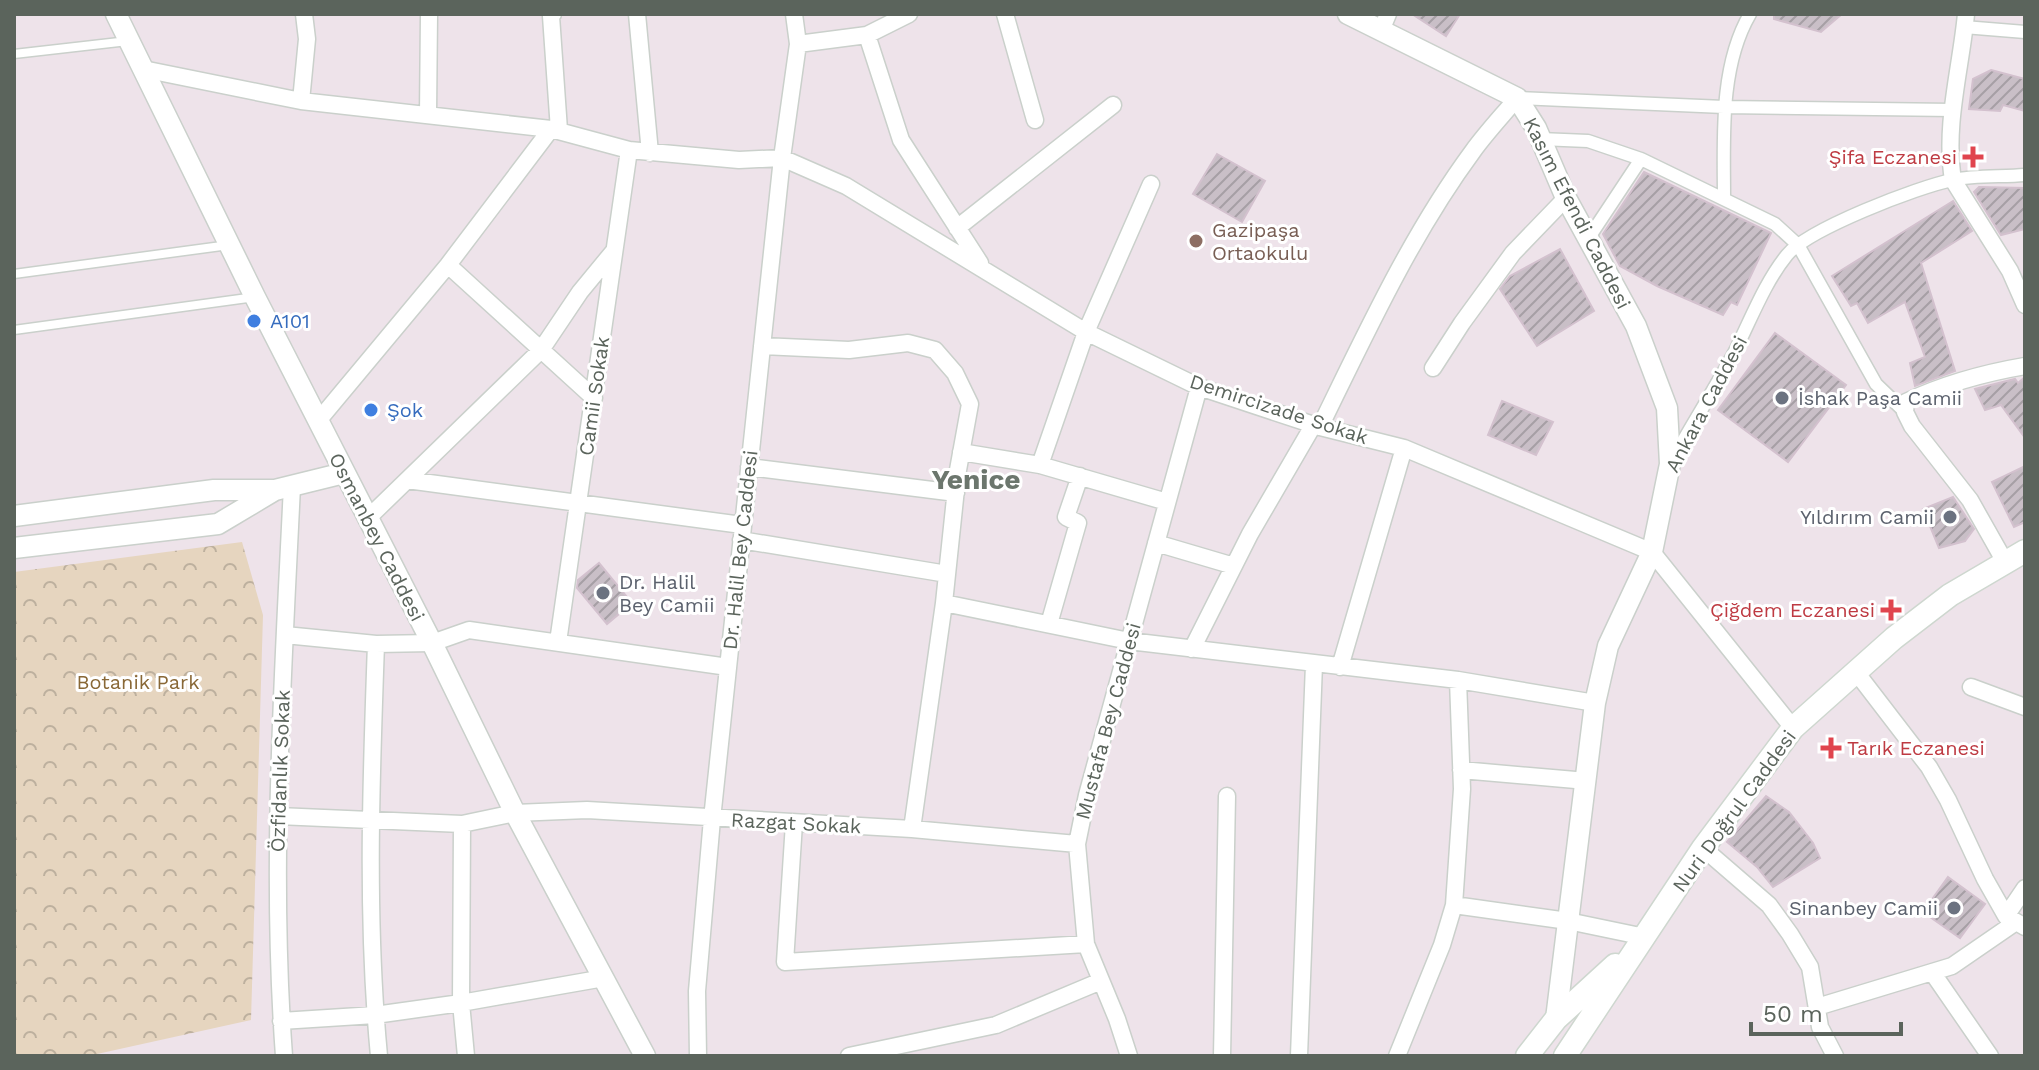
<svg xmlns="http://www.w3.org/2000/svg" width="2039" height="1070" font-family="'Work Sans',sans-serif">
<defs>
<pattern id="forest-crowns" width="20" height="18" patternUnits="userSpaceOnUse" patternTransform="scale(2)"><rect width="20" height="18" fill="#e6d5bf"/><path d="M2 6a3 3 0 1 1 6 0M12 15a3 3 0 1 1 6 0" fill="none" stroke="#bdb09e"/></pattern>
<pattern id="building-hatch" width="6" height="6" patternUnits="userSpaceOnUse" patternTransform="scale(2)"><rect width="6" height="6" fill="#c9bfc7"/><path d="M-1 1l2-2M0 6l6-6M5 7l2-2" fill="none" stroke="#a69fa5"/></pattern>
</defs>
<rect width="100%" height="100%" fill="#eee3ea"/>
<path fill="url(#forest-crowns)" d="M 242,542 L 263,615 L 251,1020 L 88,1056 L 14,1056 L 14,572 Z"/>
<path fill="url(#building-hatch)" stroke="#d3c1ce" stroke-width="2" d="M 1412,14 L 1460,14 L 1446,36 Z
M 1774,14 L 1842,14 L 1821,32 L 1774,19 Z
M 1991,70 L 2025,79 L 2025,111 L 2003,105 L 2000,111 L 1969,109 L 1973,79 Z
M 1217,154 L 1265,181 L 1242,222 L 1193,194 Z
M 1644,172 L 1771,233 L 1737,305 L 1731,302 L 1723,315 L 1657,286 L 1620,266 L 1603,234 Z
M 1979,187 L 2025,188 L 2025,229 L 2001,235 L 1974,192 Z
M 1953,201 L 1972,231 L 1921,263 L 1955,371 L 1915,386 L 1910,363 L 1925,357 L 1905,302 L 1868,323 L 1857,303 L 1851,306 L 1832,276 Z
M 1560,249 L 1594,311 L 1537,346 L 1500,289 L 1510,276 Z
M 1775,333 L 1846,385 L 1788,462 L 1718,410 Z
M 2025,377 L 2025,438 L 2001,405 L 1985,410 L 1975,389 L 2015,379 L 2018,383 Z
M 1502,401 L 1553,422 L 1536,455 L 1488,435 Z
M 2025,466 L 2025,522 L 2014,527 L 1992,482 Z
M 1953,497 L 1974,529 L 1965,541 L 1939,548 L 1923,509 Z
M 599,563 L 632,603 L 607,624 L 577,588 L 578,580 Z
M 1766,796 L 1789,812 L 1813,843 L 1820,858 L 1773,887 L 1757,867 L 1727,842 Z
M 1948,877 L 1985,904 L 1960,938 L 1923,912 Z"/>
<g fill="none" stroke-linecap="round" stroke-linejoin="round">
<defs>
<path id="service" d="M 14,54 L 128,41
M 14,274 L 229,245
M 14,330 L 255,297"/>
<path id="pedestrian" d="M 1964,27 L 2025,32
M 1517,98 L 1724,107 L 1953,110
M 1540,139 L 1588,141 L 1641,159 L 1775,224 L 1798,245 L 1876,384 L 1905,412
M 1724,199 C 1724,139 1719,67 1750,14
M 1588,239 L 1641,159
M 1671,462 C 1692,425 1715,388 1735,351 C 1751,319 1765,282 1787,255 C 1808,229 1918,187 1952,180 C 1975,175 2001,177 2025,175"/>
<path id="minor" d="M 553,14 L 551,16 L 559,130
M 637,14 L 650,153
M 1005,14 L 1035,120
M 1966,14 C 1961,68 1944,125 1953,180 L 2010,271 L 2025,305
M 1381,31 L 1388,14
M 867,35 L 901,140 L 980,263
M 798,44 L 867,35 L 909,14
M 143,69 L 301,101 L 551,129 L 629,150 L 739,160 L 782,158 L 846,186 L 1086,332 L 1199,387 L 1320,427 L 1404,448 L 1652,552 L 1793,728
M 301,101 L 307,39 L 304,14
M 428,115 L 429,14
M 957,228 L 1113,105
M 448,265 L 594,398
M 762,346 L 849,350 L 908,343 L 935,350 L 955,373 L 970,404 L 958,470 L 944,603 L 912,829
M 1433,368 L 1462,323 L 1513,253 L 1566,198
M 318,421 L 448,265 L 551,129
M 1320,427 C 1366,333 1411,235 1473,151 C 1486,133 1502,116 1517,98
M 961,452 L 1040,465 L 1167,502
M 1040,465 L 1086,332 L 1151,184
M 749,467 L 956,493
M 407,480 L 742,525
M 368,518 L 541,350 L 580,292 L 613,252
M 741,540 L 947,574
M 1156,543 L 1234,566
M 2005,562 L 1970,500 L 1912,426 L 1905,412 L 1906,402 C 1944,384 1984,373 2025,366
M 944,603 L 1129,641 L 1458,680 L 1595,703
M 1049,624 L 1078,523 L 1066,517 L 1080,476
M 285,635 L 376,644 L 432,643 L 469,630 L 728,667
M 558,642 L 629,150
M 376,644 C 371,781 366,919 379,1056
M 1192,649 L 1250,534 L 1314,424
M 1340,667 L 1404,448
M 1856,672 L 1929,767 L 1948,800 L 1985,879 L 2006,916 L 2025,927
M 1971,687 L 2025,707
M 1461,770 L 1587,781
M 278,816 L 462,824 L 515,813 L 587,810 L 912,829 L 1077,844
M 794,823 L 785,962 L 1086,944
M 462,824 L 461,1003 L 466,1056
M 1703,848 L 1769,905 L 1790,934 L 1810,967 L 1820,1027 L 1835,1056
M 1454,905 L 1568,921 L 1645,937
M 2006,916 L 2025,888
M 1932,972 L 1990,1056
M 1817,1007 L 1952,966 L 2016,922
M 281,1021 L 375,1015 L 461,1003 L 604,978
M 284,1056 C 270,866 283,676 292,486
M 698,1056 L 697,991 L 712,819 L 782,158 L 798,44 L 794,14
M 849,1056 L 996,1025 L 1101,981
M 1129,1056 L 1117,1019 L 1086,944 L 1077,844 L 1087,795 L 1199,387
M 1222,1056 L 1227,796
M 1299,1056 L 1314,664
M 1397,1056 L 1442,945 L 1454,905 L 1462,789 L 1458,680"/>
<path id="tertiary" d="M 116,14 L 255,297 L 432,643 L 515,813 L 645,1056
M 1348,14 L 1517,98 L 1536,128 L 1566,198 L 1636,326 L 1667,408 L 1670,464 L 1652,552 L 1608,646 L 1595,703 L 1556,1019
M 14,516 L 214,490 L 275,490 L 344,473
M 14,548 L 218,524 L 275,490"/>
<path id="secondary" d="M 1527,1056 L 1556,1019 L 1615,965
M 1565,1056 L 1703,848 L 1793,728 L 1894,638 L 1950,595 L 2025,551"/>
</defs>
<use href="#service" stroke="#cad0cb" stroke-width="11"/>
<use href="#pedestrian" stroke="#cad0cb" stroke-width="15"/>
<use href="#minor" stroke="#cad0cb" stroke-width="19"/>
<use href="#tertiary" stroke="#cad0cb" stroke-width="23"/>
<use href="#secondary" stroke="#ced7cf" stroke-width="25"/>
<use href="#service" stroke="#fff" stroke-width="8"/>
<use href="#pedestrian" stroke="#fff" stroke-width="12"/>
<use href="#minor" stroke="#fff" stroke-width="16"/>
<use href="#tertiary" stroke="#fff" stroke-width="20"/>
<use href="#secondary" stroke="#fff" stroke-width="22"/>
</g>
<g fill="#e0444e" stroke="#fff" stroke-width="3">
<path d="M1969 145h8v8h8v8h-8v8h-8v-8h-8v-8h8z"/>
<path d="M1887 598h8v8h8v8h-8v8h-8v-8h-8v-8h8z"/>
<path d="M1827 736h8v8h8v8h-8v8h-8v-8h-8v-8h8z"/>
</g>
<circle fill="#8d6e63" stroke="#fff" stroke-width="3" cx="1196" cy="241" r="8"/>
<g fill="#3f7fe0" stroke="#fff" stroke-width="3">
<circle cx="254" cy="321" r="8"/>
<circle cx="371" cy="410" r="8"/>
</g>
<g fill="#6b7280" stroke="#fff" stroke-width="3">
<circle cx="1782" cy="398" r="8"/>
<circle cx="1950" cy="517" r="8"/>
<circle cx="603" cy="593" r="8"/>
<circle cx="1954" cy="908" r="8"/>
</g>
<g text-anchor="middle" dominant-baseline="central" stroke-width="6" stroke-linejoin="round" paint-order="stroke">
<g font-size="20" fill="#be3a42" stroke="#fff" text-anchor="end">
<text x="1957" y="157">Şifa Eczanesi</text>
<text x="1875" y="610">Çiğdem Eczanesi</text>
<text x="1847" y="748" text-anchor="start">Tarık Eczanesi</text>
</g>
<g font-size="20" fill="#5b645c" stroke="#fff">
<text transform="translate(1577 213) rotate(63)">Kasım Efendi Caddesi</text>
<text transform="translate(594 396) rotate(-82)">Camii Sokak</text>
<text transform="translate(1706 404) rotate(-62)">Ankara Caddesi</text>
<text transform="translate(1279 409) rotate(18)">Demircizade Sokak</text>
<text transform="translate(377 537) rotate(63)">Osmanbey Caddesi</text>
<text transform="translate(740 550) rotate(-84)">Dr. Halil Bey Caddesi</text>
<text transform="translate(1108 721) rotate(-75)">Mustafa Bey Caddesi</text>
<text transform="translate(280 771) rotate(-88)">Özfidanlık Sokak</text>
<text transform="translate(1734 811) rotate(-54)">Nuri Doğrul Caddesi</text>
<text transform="translate(796 823) rotate(3)">Razgat Sokak</text>
</g>
<g font-size="20" fill="#785e54" stroke="#fff" text-anchor="start">
<text x="1212" y="230">Gazipaşa<tspan x="1212" dy="23">Ortaokulu</tspan></text>
</g>
<g font-size="20" fill="#366cbe" stroke="#fff" text-anchor="start">
<text x="270" y="321">A101</text>
<text x="387" y="410">Şok</text>
</g>
<g font-size="20" fill="#5b616d" stroke="#fff" text-anchor="start">
<text x="1798" y="398">İshak Paşa Camii</text>
<text x="1934" y="517" text-anchor="end">Yıldırım Camii</text>
<text x="619" y="582">Dr. Halil<tspan x="619" dy="23">Bey Camii</tspan></text>
<text x="1938" y="908" text-anchor="end">Sinanbey Camii</text>
</g>
<g font-size="20" fill="#896836" stroke="#fff">
<text x="138" y="682">Botanik Park</text>
</g>
<g font-size="28" font-weight="bold" fill="#6c766d" stroke="#fff">
<text x="976" y="479">Yenice</text>
</g>
</g>
<rect width="2039" height="1070" fill="none" stroke="#5b645c" stroke-width="32"/>
<path d="M1751 1022v12h150v-12" fill="none" stroke="#5b645c" stroke-width="4"/>
<text x="1763" y="1022" font-size="24" fill="#5b645c" stroke="#ffffff" stroke-width="6" paint-order="stroke">50 m</text>
</svg>
